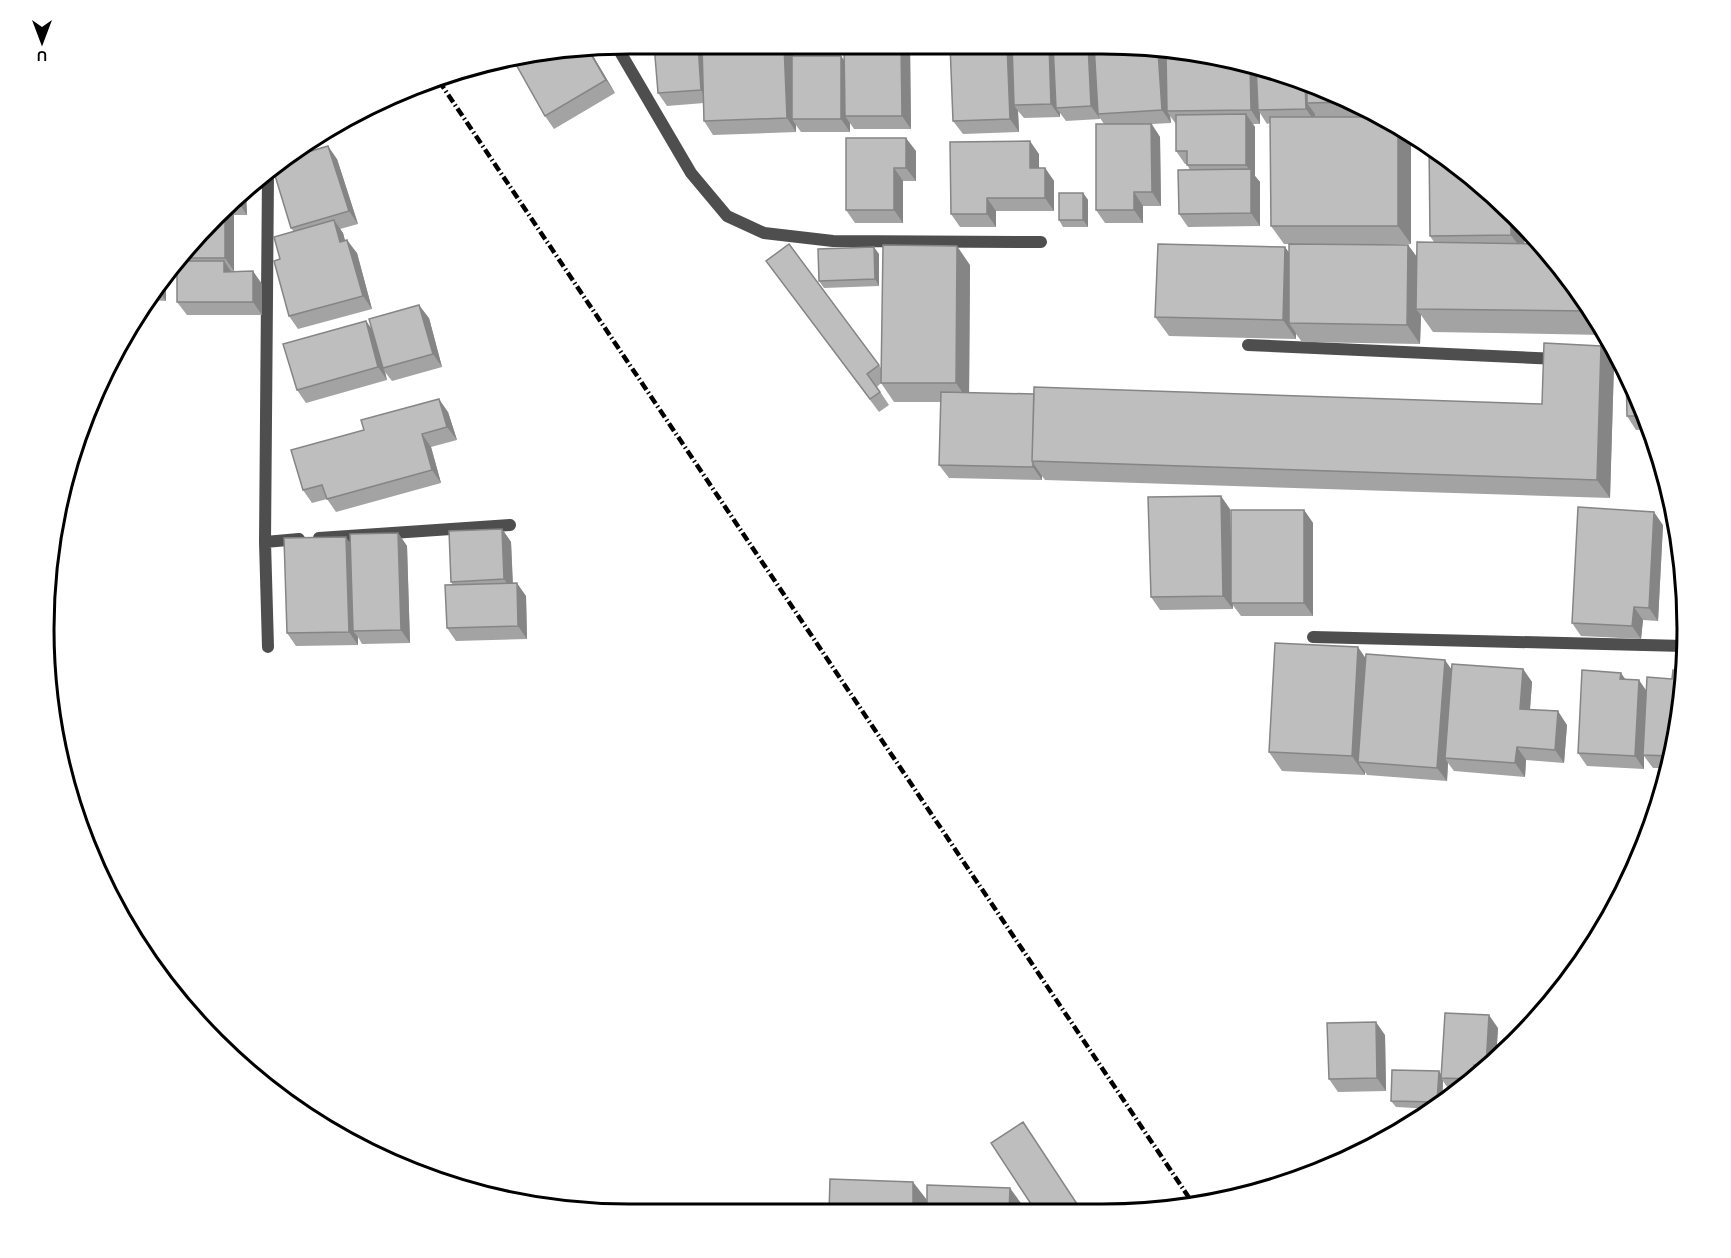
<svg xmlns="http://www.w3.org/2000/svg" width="1731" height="1258" font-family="Karla,sans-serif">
<rect width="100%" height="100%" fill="#fff"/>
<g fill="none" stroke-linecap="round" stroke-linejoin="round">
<path stroke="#4e4e4e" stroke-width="12" d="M 1248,345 L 1558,359
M 1597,361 L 1622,362"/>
<path stroke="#4e4e4e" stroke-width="12" d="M 616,45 L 691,173 L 727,216 L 764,233 L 833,241 L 1041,242
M 268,174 L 265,542 L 268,647
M 319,538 L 510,525
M 265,542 L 299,539
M 1313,637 L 1684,646"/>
<path stroke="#000" stroke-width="4.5" stroke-dasharray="9 3 1.5 3" stroke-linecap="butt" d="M 439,81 L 1194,1205"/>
</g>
<path fill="#a3a3a3" d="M 706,44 L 786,44 L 793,56 L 841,56 L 844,60 L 844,44 L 910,44 L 911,129 L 854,129 L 850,123 L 850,132 L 801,132 L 796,125 L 796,132 L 713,135 L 704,121 L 704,103 L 667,106 L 658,93 Z
M 950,44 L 1326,88 L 1409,132 L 1411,136 L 1411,244 L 1325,244 L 1408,245 L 1417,257 L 1434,242 L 1430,236 L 1429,144 L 1524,243 L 1566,272 L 1605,335 L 1433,332 L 1421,315 L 1420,344 L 1302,342 L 1296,334 L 1296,339 L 1169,336 L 1155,317 L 1285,247 L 1289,253 L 1289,244 L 1284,244 L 1271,226 L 1270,123 L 1267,124 L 1260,113 L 1260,124 L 1253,124 L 1255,127 L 1255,176 L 1260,182 L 1260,226 L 1188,227 L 1179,214 L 1190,170 L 1187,164 L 1185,164 L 1176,151 L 1176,124 L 1170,116 L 1171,123 L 1152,124 L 1160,137 L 1161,206 L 1143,206 L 1143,223 L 1105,223 L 1096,210 L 1104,124 L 1100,118 L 1100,119 L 1066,121 L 1060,113 L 1060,117 L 1024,118 L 1018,111 L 1019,132 L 963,134 L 953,121 Z
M 589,49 L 615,93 L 554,129 L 545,116 Z
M 846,138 L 916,151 L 916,181 L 903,181 L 903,223 L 855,223 L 846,210 Z
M 1039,154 L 1039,168 L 1045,168 L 1054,181 L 1054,211 L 996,211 L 996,227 L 960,227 L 951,214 Z
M 337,159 L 358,224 L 340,229 L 343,233 L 345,241 L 357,253 L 372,309 L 298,329 L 289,316 L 280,259 L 294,232 L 291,228 Z
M 246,192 L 247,215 L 234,215 L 234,271 L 230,271 L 262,284 L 262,315 L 187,315 L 177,302 L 177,260 L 189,243 Z
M 1083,193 L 1088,200 L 1088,227 L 1063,227 L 1059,220 Z
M 789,244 L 881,368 L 970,265 L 969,393 L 1542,404 L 1614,364 L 1610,498 L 1045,480 L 1042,476 L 1042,480 L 949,478 L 939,465 L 941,402 L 894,402 L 881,383 L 877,387 L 889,405 L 879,412 L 766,261 Z
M 879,254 L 879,286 L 824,288 L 819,281 Z
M 166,277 L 166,301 L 150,300 Z
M 429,318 L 442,367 L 392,381 L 385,372 L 387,380 L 306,403 L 297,390 L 366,321 L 373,331 Z
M 1627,370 L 1649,429 L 1636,430 L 1627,416 Z
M 448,412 L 457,440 L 431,447 L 441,483 L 336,512 L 327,499 L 312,503 L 303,490 Z
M 1230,509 L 1231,561 L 1304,510 L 1313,523 L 1313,616 L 1241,616 L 1232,604 L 1233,609 L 1160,610 L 1151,597 Z
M 1663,525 L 1658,621 L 1643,620 L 1641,639 L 1581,636 L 1572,623 Z
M 502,529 L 511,542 L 513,583 L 526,596 L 527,639 L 456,641 L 447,628 L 453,585 L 451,582 Z
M 398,533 L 407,546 L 410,643 L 362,644 L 358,637 L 358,645 L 296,646 L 287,633 L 351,543 Z
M 1366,659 L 1452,669 L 1523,669 L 1532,682 L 1530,709 L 1567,725 L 1564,763 L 1526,760 L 1525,777 L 1454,771 L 1448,763 L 1447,781 L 1367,775 L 1365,772 L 1365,775 L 1282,771 L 1269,752 Z
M 1625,679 L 1646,691 L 1683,705 L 1668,768 L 1653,768 L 1644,756 L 1644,769 L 1587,766 L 1578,753 Z
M 1498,1028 L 1496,1058 L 1461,1091 L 1450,1091 L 1443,1081 L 1442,1103 L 1432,1109 L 1396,1107 L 1391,1101 L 1439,1071 L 1441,1075 Z
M 1385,1035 L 1386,1091 L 1338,1092 L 1329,1079 Z"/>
<path fill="#858585" d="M 698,44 L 706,44 L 710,103 L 701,90 Z
M 784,44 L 786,44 L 793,55 L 796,119 L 792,119 L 796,125 L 796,132 L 787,118 Z
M 901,44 L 910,44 L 911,129 L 902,116 Z
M 1007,44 L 1015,44 L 1014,105 L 1018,111 L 1019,132 L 1010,119 Z
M 1049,44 L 1058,44 L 1056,108 L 1060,113 L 1060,117 L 1051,104 Z
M 1088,44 L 1095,44 L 1098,114 L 1100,119 L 1091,106 Z
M 588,49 L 589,49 L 615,93 L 606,80 Z
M 1158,51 L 1167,52 L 1167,111 L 1170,116 L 1171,123 L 1162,110 Z
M 841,56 L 850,69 L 845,116 L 850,123 L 850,132 L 841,119 Z
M 1250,63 L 1259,65 L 1258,110 L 1260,113 L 1260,124 L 1251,110 Z
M 1305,81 L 1314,84 L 1307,103 L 1315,114 L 1315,122 L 1306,109 Z
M 1246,114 L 1255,127 L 1255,176 L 1260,182 L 1260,226 L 1251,213 L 1251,172 L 1246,165 Z
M 1151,124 L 1160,137 L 1161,206 L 1152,192 Z
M 1398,127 L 1409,132 L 1411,136 L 1411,244 L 1398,226 Z
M 906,138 L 916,151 L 916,181 L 906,168 Z
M 1030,141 L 1039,154 L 1039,181 L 1030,168 Z
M 328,146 L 337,159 L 358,224 L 349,211 Z
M 894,168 L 903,181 L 903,223 L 894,210 Z
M 1045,168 L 1054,181 L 1054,211 L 1045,198 Z
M 246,192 L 247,215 L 238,202 L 238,200 Z
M 1134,192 L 1143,206 L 1143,223 L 1134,210 Z
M 1083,193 L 1088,200 L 1088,227 L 1083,220 Z
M 987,198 L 996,211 L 996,227 L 987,214 Z
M 229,208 L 234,215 L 234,271 L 225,258 L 225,211 Z
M 1511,214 L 1524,228 L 1525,254 L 1511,235 Z
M 334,220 L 343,233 L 349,255 L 340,242 Z
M 347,240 L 357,253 L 372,309 L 363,296 Z
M 1408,245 L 1422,264 L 1416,309 L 1421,315 L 1420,344 L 1407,325 Z
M 957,246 L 970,265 L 969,402 L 956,383 Z
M 874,247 L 879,254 L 879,286 L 875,279 Z
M 1285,247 L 1298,266 L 1289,323 L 1296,333 L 1296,339 L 1283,320 Z
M 224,261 L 233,274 L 224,272 Z
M 253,271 L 262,284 L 262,315 L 253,302 Z
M 166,277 L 166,301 L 158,289 Z
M 419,305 L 429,318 L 442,367 L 433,354 Z
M 366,321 L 375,334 L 383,368 L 385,372 L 387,380 L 378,367 Z
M 1601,346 L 1614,364 L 1610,498 L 1597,480 Z
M 439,399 L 448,412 L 457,440 L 447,427 Z
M 422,434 L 431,447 L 441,483 L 432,470 Z
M 1033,463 L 1042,476 L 1042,480 L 1033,467 Z
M 1221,496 L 1230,509 L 1233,609 L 1223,596 Z
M 1304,510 L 1313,523 L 1313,616 L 1304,603 Z
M 1654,512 L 1663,525 L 1658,621 L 1649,608 Z
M 502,529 L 511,542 L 513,592 L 504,579 Z
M 398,533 L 407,546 L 410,643 L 401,630 Z
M 346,537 L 355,550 L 353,631 L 358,637 L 358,645 L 349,632 Z
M 517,583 L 526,596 L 527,639 L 518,626 Z
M 1634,607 L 1643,620 L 1641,639 L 1632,626 Z
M 1358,647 L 1371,666 L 1358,762 L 1365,772 L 1365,775 L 1352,756 Z
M 1445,660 L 1454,673 L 1445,758 L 1448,763 L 1447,781 L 1437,768 Z
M 1523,669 L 1532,682 L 1529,722 L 1520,709 Z
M 1621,673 L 1630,686 L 1620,679 Z
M 1639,680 L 1648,693 L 1643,755 L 1644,756 L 1644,769 L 1635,756 Z
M 1558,711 L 1567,725 L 1564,763 L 1555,750 Z
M 1517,747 L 1526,760 L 1525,777 L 1515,763 Z
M 1489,1015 L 1498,1028 L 1496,1058 L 1487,1067 L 1486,1066 Z
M 1376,1022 L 1385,1035 L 1386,1091 L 1377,1078 Z
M 1474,1065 L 1480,1073 L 1474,1079 Z
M 1439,1071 L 1443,1078 L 1441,1078 L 1443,1081 L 1442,1103 L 1439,1105 L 1437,1102 Z
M 913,1182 L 927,1200 L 926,1211 L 913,1211 Z
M 1010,1188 L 1023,1206 L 1023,1210 L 1009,1211 Z"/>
<path fill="#bebebe" stroke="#858585" stroke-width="1.5" d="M 654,44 L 698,44 L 701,90 L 658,93 Z
M 712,44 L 784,44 L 787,118 L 704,121 L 702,45 Z
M 844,44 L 901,44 L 902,116 L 845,116 Z
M 950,44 L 1007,44 L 1010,119 L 953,121 Z
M 1012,44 L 1049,44 L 1051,104 L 1014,105 Z
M 1053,44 L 1088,44 L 1091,106 L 1056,108 Z
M 1094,44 L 1102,44 L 1158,51 L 1162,110 L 1098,114 Z
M 588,49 L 606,80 L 545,116 L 513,59 Z
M 1166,52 L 1250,63 L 1251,110 L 1167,111 Z
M 792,56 L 841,56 L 841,119 L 792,119 Z
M 1256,64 L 1305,81 L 1306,109 L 1258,110 Z
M 1307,82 L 1326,88 L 1352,102 L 1307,103 Z
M 1246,114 L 1246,165 L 1187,165 L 1187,151 L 1176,151 L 1176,115 Z
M 1270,117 L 1381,117 L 1398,127 L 1398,226 L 1271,226 Z
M 1096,124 L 1151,124 L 1152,192 L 1134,192 L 1134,210 L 1096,210 Z
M 846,138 L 906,138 L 906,168 L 894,168 L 894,210 L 846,210 Z
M 1030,141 L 1030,168 L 1045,168 L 1045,198 L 987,198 L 987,214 L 951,214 L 950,142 Z
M 1429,144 L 1488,189 L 1511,214 L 1511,235 L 1430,236 Z
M 328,146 L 349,211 L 291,228 L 273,169 L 285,159 Z
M 1251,169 L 1251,213 L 1179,214 L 1178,170 Z
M 1059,193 L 1083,193 L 1083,220 L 1059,220 Z
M 225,211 L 225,258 L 179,258 L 189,243 Z
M 334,220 L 340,242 L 347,240 L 363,296 L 289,316 L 274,261 L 280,259 L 274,237 Z
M 1417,242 L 1539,244 L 1566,272 L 1590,311 L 1416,309 Z
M 789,244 L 879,365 L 867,374 L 880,392 L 870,399 L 766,261 Z
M 1158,244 L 1285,247 L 1283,320 L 1155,317 Z
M 1289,244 L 1408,245 L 1407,325 L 1289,323 Z
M 883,245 L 957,246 L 956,383 L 881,383 Z
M 874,247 L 875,279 L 819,281 L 818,249 Z
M 177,261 L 224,261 L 224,272 L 253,271 L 253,302 L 177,302 Z
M 419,305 L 433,354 L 383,368 L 369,319 Z
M 366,321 L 378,367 L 297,390 L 283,344 Z
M 1544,343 L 1601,346 L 1597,480 L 1032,461 L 1034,387 L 1542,404 Z
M 1626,368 L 1627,370 L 1644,416 L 1627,416 Z
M 941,392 L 1034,394 L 1032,461 L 1033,463 L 1033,467 L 939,465 Z
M 439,399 L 447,427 L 422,434 L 432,470 L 327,499 L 322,485 L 303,490 L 291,450 L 364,430 L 361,420 Z
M 1221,496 L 1223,596 L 1151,597 L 1148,497 Z
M 1578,507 L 1654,512 L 1649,608 L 1634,607 L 1632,626 L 1572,623 Z
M 1231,510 L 1304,510 L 1304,603 L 1231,603 Z
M 502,529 L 504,579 L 451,582 L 449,531 Z
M 398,533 L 401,630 L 353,631 L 350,534 Z
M 346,537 L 349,632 L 287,633 L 284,538 Z
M 1682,567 L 1686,590 L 1686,599 L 1682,599 Z
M 517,583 L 518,626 L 447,628 L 445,585 Z
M 1275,643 L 1358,647 L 1352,756 L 1269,752 Z
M 1366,654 L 1445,660 L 1437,768 L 1358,762 Z
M 1452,664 L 1523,669 L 1520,709 L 1558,711 L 1555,750 L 1517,747 L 1515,763 L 1445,758 Z
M 1582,670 L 1621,673 L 1620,679 L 1639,680 L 1635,756 L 1578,753 Z
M 1673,670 L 1684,670 L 1683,705 L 1671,756 L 1643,755 L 1647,677 L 1672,679 Z
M 1445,1013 L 1489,1015 L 1486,1066 L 1474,1065 L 1473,1079 L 1441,1078 Z
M 1376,1022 L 1377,1078 L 1329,1079 L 1327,1023 Z
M 1521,1022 L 1534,1022 L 1520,1036 Z
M 1392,1070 L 1439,1071 L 1437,1102 L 1391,1101 Z
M 1023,1122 L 1081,1210 L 1035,1210 L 991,1143 Z
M 830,1179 L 913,1182 L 913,1211 L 829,1212 Z
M 927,1185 L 1010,1188 L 1009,1211 L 927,1211 Z"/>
<path d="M0 0H1731V1258H0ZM629 54H1102A575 575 0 0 1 1677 629V629A575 575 0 0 1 1102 1204H629A575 575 0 0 1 54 629V629A575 575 0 0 1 629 54Z" fill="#fff" fill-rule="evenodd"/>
<path fill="none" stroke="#000" stroke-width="3" d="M629 54H1102A575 575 0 0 1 1677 629V629A575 575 0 0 1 1102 1204H629A575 575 0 0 1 54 629V629A575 575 0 0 1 629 54Z"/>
<g transform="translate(42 42) rotate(180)" stroke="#ffffff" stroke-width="4.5" paint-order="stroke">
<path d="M0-4.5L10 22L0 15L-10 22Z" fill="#000000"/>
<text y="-9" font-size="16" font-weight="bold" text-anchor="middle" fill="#000000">U</text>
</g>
</svg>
